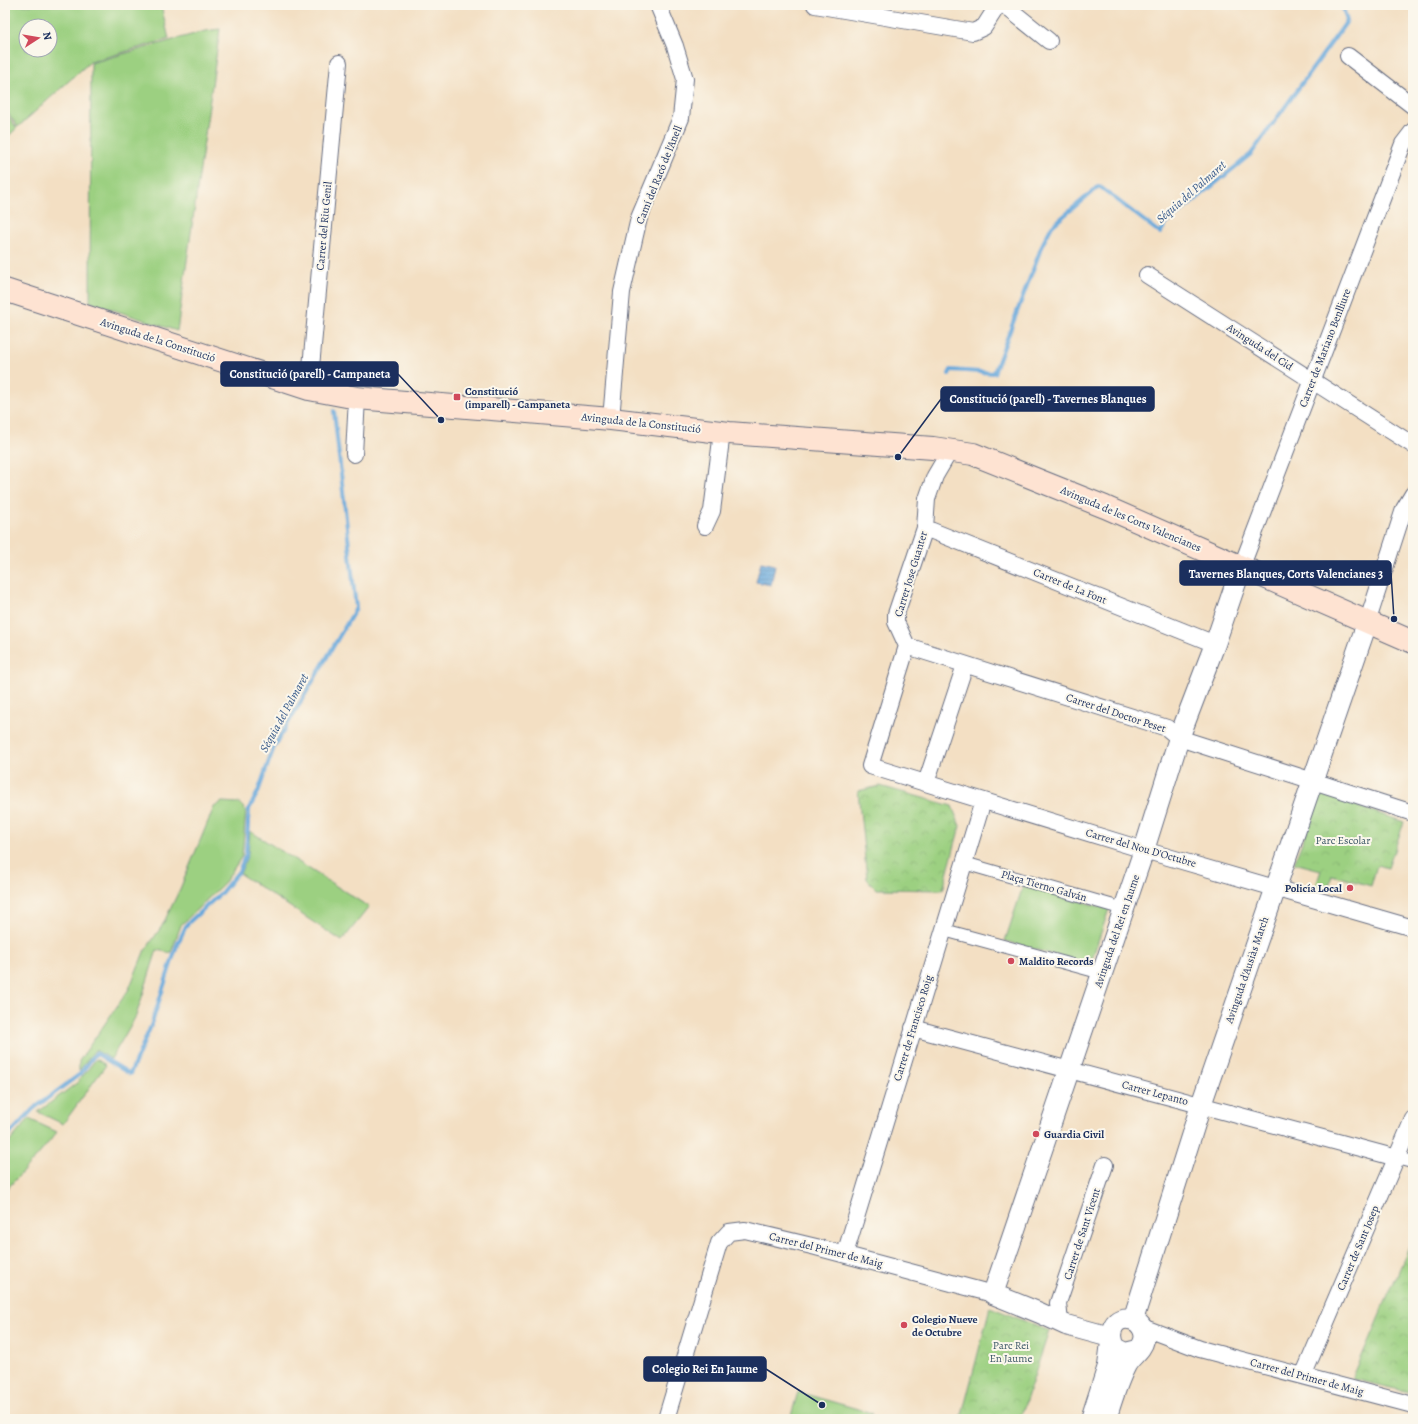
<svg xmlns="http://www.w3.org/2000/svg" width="1418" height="1424" font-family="Alegreya,serif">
<defs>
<pattern id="park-crowns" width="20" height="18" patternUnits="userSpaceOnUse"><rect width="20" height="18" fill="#9cd081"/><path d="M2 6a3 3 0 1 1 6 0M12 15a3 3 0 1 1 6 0" fill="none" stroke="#86b372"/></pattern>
<pattern id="water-rules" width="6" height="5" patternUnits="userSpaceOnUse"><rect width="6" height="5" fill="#67a8db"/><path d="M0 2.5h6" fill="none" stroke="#5489b5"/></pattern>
</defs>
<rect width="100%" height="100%" fill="#fbf7ec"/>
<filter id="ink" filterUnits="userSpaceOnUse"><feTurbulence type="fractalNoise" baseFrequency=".025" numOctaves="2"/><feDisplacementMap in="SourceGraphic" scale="8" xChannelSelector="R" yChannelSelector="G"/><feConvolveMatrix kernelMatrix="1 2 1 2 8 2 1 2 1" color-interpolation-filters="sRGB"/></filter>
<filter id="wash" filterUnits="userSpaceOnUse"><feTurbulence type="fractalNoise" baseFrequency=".012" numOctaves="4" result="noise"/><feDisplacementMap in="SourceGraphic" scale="16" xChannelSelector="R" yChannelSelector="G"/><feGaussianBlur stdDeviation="0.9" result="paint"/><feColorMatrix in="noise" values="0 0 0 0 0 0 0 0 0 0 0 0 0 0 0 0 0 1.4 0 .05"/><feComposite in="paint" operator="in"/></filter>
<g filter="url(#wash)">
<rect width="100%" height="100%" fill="#f3dfc3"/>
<path fill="#9cd081" stroke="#5c8070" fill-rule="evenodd" d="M 5,5 L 161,5 L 169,39 L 90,62 L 18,127 L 5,109 ZM 26,26 L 50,26 L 50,50 L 26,50 Z
M 220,29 L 177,331 L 90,302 L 91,63 L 205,31 Z
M 5,112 L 17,128 L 5,139 Z
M 222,802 L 239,803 L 246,810 L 242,856 L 225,882 L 181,925 L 171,953 L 157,950 L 136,1016 L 111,1059 L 95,1050 L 79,1071 L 79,1061 L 129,989 L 144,952 L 162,926 L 180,889 L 214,807 Z
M 250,831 L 369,907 L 342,941 L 240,874 L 248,854 Z
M 1023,886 L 1109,909 L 1090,965 L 1005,941 Z
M 96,1059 L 106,1065 L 63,1124 L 38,1112 L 78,1082 Z
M 29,1119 L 57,1132 L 40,1153 L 5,1191 L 5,1147 Z
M 798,1392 L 872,1413 L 870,1419 L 790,1419 Z"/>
<path fill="url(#park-crowns)" stroke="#5c8070" d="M 880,786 L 952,806 L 960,826 L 943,890 L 876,889 L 867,879 L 858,791 Z
M 1321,794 L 1404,822 L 1388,868 L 1377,865 L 1371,886 L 1332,875 L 1328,890 L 1316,886 L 1321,870 L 1294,863 Z
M 1413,1238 L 1413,1393 L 1352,1379 Z
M 990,1307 L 1049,1331 L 1020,1419 L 961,1419 Z"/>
<path fill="url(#water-rules)" stroke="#416c9c" d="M 761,562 L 775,565 L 771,585 L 756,582 Z"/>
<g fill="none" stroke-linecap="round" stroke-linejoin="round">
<path stroke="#67a8db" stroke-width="4" d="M 949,374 L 951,370 L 994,373 L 1043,243 L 1052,226 L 1099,186 L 1160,233 L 1166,224 L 1251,154 L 1347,21 L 1342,5
M 5,1139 L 33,1109 L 80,1074 L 96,1053 L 130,1074 L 151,1026 L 177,945 L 187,924 L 221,893 L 239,871 L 246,854 L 249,809 L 258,792 L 274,747 L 356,608 L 334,411"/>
</g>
</g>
<g filter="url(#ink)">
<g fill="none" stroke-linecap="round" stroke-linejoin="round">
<defs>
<path id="pedestrian" d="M 964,863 L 1124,909
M 944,930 L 1102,973
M 1397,1158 L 1413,1162"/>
<path id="minor" d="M 815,5 L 973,32 L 984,27 L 998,5
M 1004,5 L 1049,41
M 1348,56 L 1413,106
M 1147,275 L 1413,445
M 309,389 L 339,63
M 611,419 L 622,292 L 639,218 L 681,118 L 685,79 L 675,46 L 658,5
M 946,450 L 945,459 L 935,476 L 927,499 L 925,528 L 896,614 L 896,622 L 907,646 L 870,766 L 1144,850 L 1413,928
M 354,454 L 357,398
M 705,526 L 712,511 L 722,432
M 925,528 L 1215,644
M 1241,568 L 1403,144 L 1413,131
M 1367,623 L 1404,509 L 1413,494
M 907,646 L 1167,728 L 1179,738 L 1413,813
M 926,783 L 965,665
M 913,1028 L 1397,1158
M 845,1254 L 983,801
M 1060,1322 L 1058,1303 L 1105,1165
M 1142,1327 L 1200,1349 L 1413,1405
M 1303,1376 L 1413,1119
M 666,1419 L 719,1243 L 729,1232 L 745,1230 L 816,1247 L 993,1294"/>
<path id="tertiary" d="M 1133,1320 L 1201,1105 L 1367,623
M 1110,1337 L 1066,1325 L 1040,1313 L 993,1294 L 1144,850 L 1179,738 L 1215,644 L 1241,568
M 1091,1419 L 1108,1366 L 1111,1342
M 1106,1419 C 1112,1400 1117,1382 1126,1365 C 1131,1356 1142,1350 1144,1340 C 1146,1332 1141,1323 1133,1320 C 1114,1313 1106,1334 1115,1348 L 1125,1353 L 1138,1350"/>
<path id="secondary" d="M 5,290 L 309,389 L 357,398 L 611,419 L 729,433 L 933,448 L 973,454 L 1105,507 L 1413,642"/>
</defs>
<use href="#pedestrian" stroke="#676d81" stroke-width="14"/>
<use href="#minor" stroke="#676d81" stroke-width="18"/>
<use href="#tertiary" stroke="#676d81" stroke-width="22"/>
<use href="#secondary" stroke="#676d81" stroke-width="24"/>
<use href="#pedestrian" stroke="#fff" stroke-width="12"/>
<use href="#minor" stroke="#fff" stroke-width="16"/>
<use href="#tertiary" stroke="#fff" stroke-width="20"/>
<use href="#secondary" stroke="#fee3d2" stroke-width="22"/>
</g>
</g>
<g fill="#d1495b" stroke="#fbf7ec" stroke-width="1.5">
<rect x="453" y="393" width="8" height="8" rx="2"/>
<circle cx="1350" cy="888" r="4"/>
<circle cx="1011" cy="961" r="4"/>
<circle cx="1036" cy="1134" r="4"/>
<circle cx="904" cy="1325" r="4"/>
</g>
<g text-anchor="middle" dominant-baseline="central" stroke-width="4" stroke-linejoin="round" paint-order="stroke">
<g font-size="11" fill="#1b2f5e" stroke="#fbf7ec">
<text transform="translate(659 175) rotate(-68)">Camí del Racó de l'Anell</text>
<text transform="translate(324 226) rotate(-85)">Carrer del Riu Genil</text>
<text transform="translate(158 340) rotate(18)">Avinguda de la Constitució</text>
<text transform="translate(1260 347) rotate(33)">Avinguda del Cid</text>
<text transform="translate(1325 348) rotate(-69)">Carrer de Mariano Benlliure</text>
<text transform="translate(641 423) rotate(6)">Avinguda de la Constitució</text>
<text transform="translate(1131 519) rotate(23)">Avinguda de les Corts Valencianes</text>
<text transform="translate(911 574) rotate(-73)">Carrer Jose Guanter</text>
<text transform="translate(1070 586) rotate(22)">Carrer de La Font</text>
<text transform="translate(1116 713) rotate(18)">Carrer del Doctor Peset</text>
<text transform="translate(1141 848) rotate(16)">Carrer del Nou D'Octubre</text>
<text transform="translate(1044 886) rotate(16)">Plaça Tierno Galván</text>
<text transform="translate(1117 931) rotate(-71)">Avinguda del Rei en Jaume</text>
<text transform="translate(1247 970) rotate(-71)">Avinguda d'Ausiàs March</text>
<text transform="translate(913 1028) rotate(-73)">Carrer de Francisco Roig</text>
<text transform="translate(1155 1093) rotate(15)">Carrer Lepanto</text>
<text transform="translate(1082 1234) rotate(-72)">Carrer de Sant Vicent</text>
<text transform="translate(1358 1248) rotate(-67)">Carrer de Sant Josep</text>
<text transform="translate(826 1250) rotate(14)">Carrer del Primer de Maig</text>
<text transform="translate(1307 1377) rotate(15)">Carrer del Primer de Maig</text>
</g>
<g font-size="11" font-weight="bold" fill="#1b2f5e" stroke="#fbf7ec" text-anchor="start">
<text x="465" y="391">Constitució<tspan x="465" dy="13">(imparell) - Campaneta</tspan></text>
<text x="1342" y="888" text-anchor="end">Policía Local</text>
<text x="1019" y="961">Maldito Records</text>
<text x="1044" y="1134">Guardia Civil</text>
<text x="912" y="1319">Colegio Nueve<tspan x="912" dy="13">de Octubre</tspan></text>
</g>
<g font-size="11" fill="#3b5767" stroke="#fbf7ec">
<text x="1343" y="840">Parc Escolar</text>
<text x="1011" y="1345">Parc Rei<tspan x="1011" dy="13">En Jaume</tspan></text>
</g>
<g font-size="12" font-style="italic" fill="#36598a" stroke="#fbf7ec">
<text transform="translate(1191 192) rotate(-41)">Séquia del Palmaret</text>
<text transform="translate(284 713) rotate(-61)">Séquia del Palmaret</text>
</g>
</g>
<path fill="none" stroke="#1b2f5e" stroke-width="1.5" d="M441 420L398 374M898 457L941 399M1394 619L1391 573M822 1405L766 1369"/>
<g fill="#1b2f5e" stroke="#fbf7ec" stroke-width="1.5">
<circle cx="441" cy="420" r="4"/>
<circle cx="898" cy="457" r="4"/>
<circle cx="1394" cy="619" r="4"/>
<circle cx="822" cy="1405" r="4"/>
</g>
<g fill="#1b2f5e" stroke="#1b2f5e" stroke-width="1.5">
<rect x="221" y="362" width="177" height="24" rx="4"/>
<rect x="941" y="387" width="213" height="24" rx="4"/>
<rect x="1180" y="561" width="211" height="24" rx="4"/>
<rect x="644" y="1357" width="122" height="24" rx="4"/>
</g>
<g font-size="12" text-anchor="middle" font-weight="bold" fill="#fff">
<text x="310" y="378">Constitució (parell) - Campaneta</text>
<text x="1048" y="403">Constitució (parell) - Tavernes Blanques</text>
<text x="1286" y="578">Tavernes Blanques, Corts Valencianes 3</text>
<text x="705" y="1373">Colegio Rei En Jaume</text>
</g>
<rect width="1418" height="1424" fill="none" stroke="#fbf7ec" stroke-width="20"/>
<g transform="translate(38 38) rotate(78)"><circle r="19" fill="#fbf7ec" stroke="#a1a7b3"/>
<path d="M0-3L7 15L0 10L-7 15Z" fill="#d1495b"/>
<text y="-6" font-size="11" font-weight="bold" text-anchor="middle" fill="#1b2f5e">N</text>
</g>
</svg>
